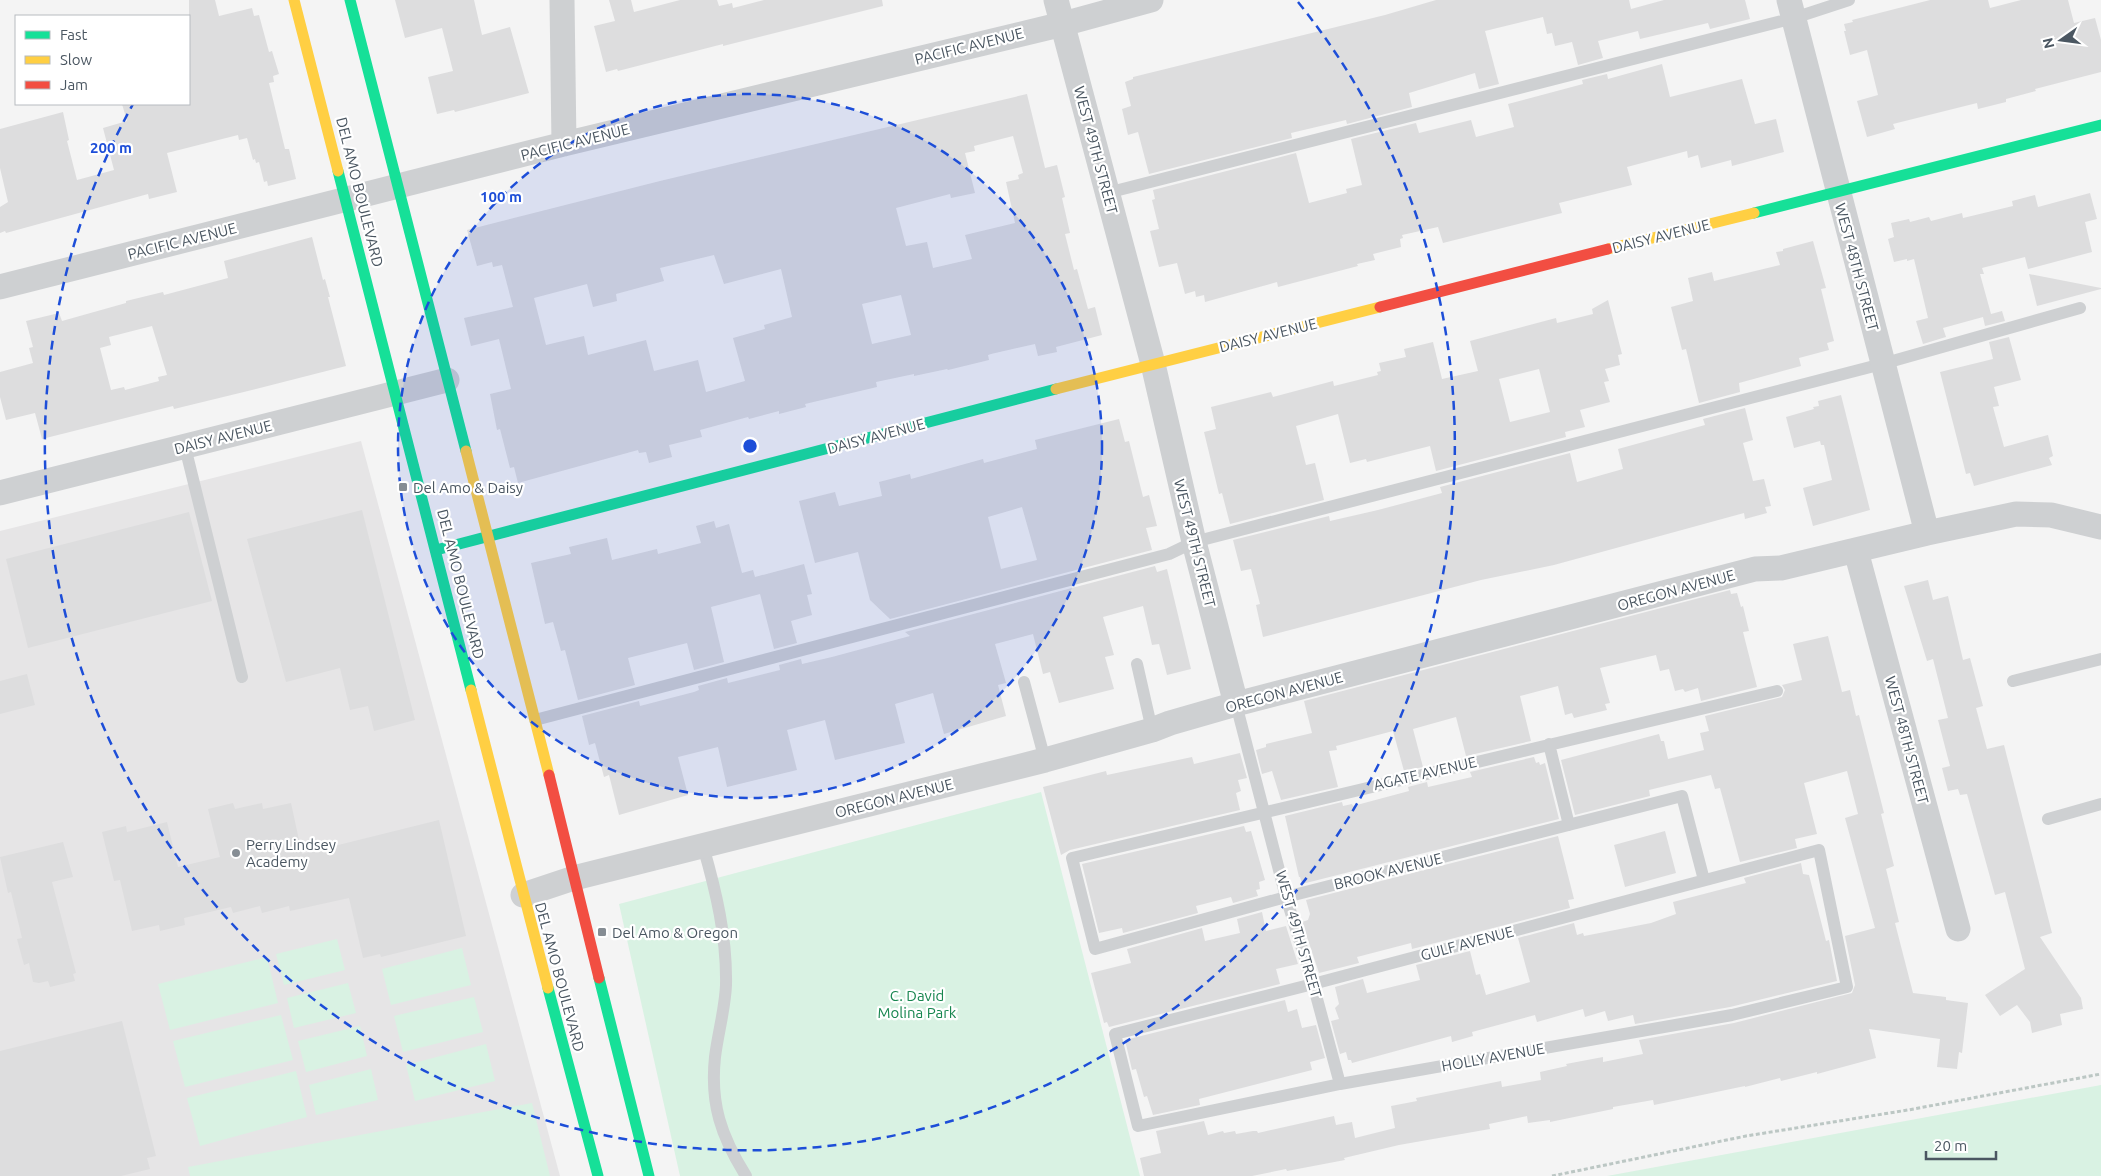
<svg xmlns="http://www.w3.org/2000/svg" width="2101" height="1176" font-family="Ubuntu,sans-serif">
<rect width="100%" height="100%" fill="#f4f4f4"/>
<path fill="#e6e5e6" d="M 361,441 L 560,1176 L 0,1176 L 0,531 Z"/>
<path fill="#d9f2e3" d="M 1041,792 L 1140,1176 L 680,1176 L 619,904 Z
M 337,939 L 345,970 L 284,985 L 276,954 Z
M 462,948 L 471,985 L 391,1005 L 382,969 Z
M 267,957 L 278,1003 L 170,1030 L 158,984 Z
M 348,983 L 356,1013 L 294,1028 L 287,998 Z
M 474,997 L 483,1032 L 403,1052 L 394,1016 Z
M 281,1015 L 293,1060 L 185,1087 L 173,1041 Z
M 360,1026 L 367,1056 L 306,1072 L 298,1041 Z
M 486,1044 L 495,1081 L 415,1101 L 406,1065 Z
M 371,1069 L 378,1100 L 316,1115 L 309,1085 Z
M 296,1071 L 307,1117 L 200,1146 L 187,1098 Z
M 2101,1085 L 2101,1176 L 1607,1176 Z
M 532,1103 L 550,1176 L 190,1176 L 188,1167 Z"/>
<path fill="#ddddde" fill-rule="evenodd" d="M 189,0 L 215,0 L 219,16 L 252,8 L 254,16 L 259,15 L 269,52 L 272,51 L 279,74 L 273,76 L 274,82 L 269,83 L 285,149 L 289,149 L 296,179 L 268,186 L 267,181 L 264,182 L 259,162 L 256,163 L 255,159 L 253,160 L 247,138 L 239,140 L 238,135 L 167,153 L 177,192 L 149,199 L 148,194 L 6,233 L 5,231 L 0,233 L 0,207 L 8,202 L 0,168 L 0,129 L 63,112 L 69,140 L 67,141 L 77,180 L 114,170 L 103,128 L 127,121 L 122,104 L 189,104 Z
M 395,0 L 474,0 L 482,35 L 510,27 L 529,93 L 455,112 L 454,110 L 437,114 L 428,77 L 453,71 L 442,28 L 405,38 Z
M 609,0 L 631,0 L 634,12 L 680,0 L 717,0 L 719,6 L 732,3 L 733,8 L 764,0 L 882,0 L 883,6 L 723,46 L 723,44 L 618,71 L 617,69 L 606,72 L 594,26 L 615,21 Z
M 1436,0 L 1629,0 L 1631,9 L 1664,0 L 1745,0 L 1750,19 L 1710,29 L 1708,23 L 1640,39 L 1638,31 L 1598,41 L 1603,58 L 1578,65 L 1572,42 L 1555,46 L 1552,33 L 1547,34 L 1543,17 L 1485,31 L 1499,84 L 1479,89 L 1475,73 L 1409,93 L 1412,107 L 1347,124 L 1346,120 L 1291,133 L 1292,138 L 1149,174 L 1138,132 L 1128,135 L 1122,109 L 1131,106 L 1125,82 L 1133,79 L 1133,77 L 1385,15 Z
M 1930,0 L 1988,0 L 1990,8 L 2021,0 L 2068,0 L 2074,23 L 2095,18 L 2101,40 L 2101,72 L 2035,89 L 2036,91 L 2006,99 L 2006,102 L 1978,109 L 1977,103 L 1893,124 L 1895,129 L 1867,137 L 1857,101 L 1878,95 L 1867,50 L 1850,55 L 1844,31 L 1846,31 L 1844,24 L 1853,22 L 1852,20 Z
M 1662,64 L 1670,97 L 1742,79 L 1755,124 L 1776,119 L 1784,152 L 1732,166 L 1731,160 L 1701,168 L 1698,155 L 1688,158 L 1687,151 L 1627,167 L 1632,185 L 1559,203 L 1562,213 L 1443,243 L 1438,227 L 1402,235 L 1403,238 L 1400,239 L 1401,247 L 1373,254 L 1375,260 L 1357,264 L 1358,266 L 1278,287 L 1277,282 L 1205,302 L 1204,295 L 1196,297 L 1195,291 L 1185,294 L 1177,263 L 1159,267 L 1150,231 L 1159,229 L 1152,200 L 1155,199 L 1153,190 L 1296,153 L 1309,203 L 1347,193 L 1346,189 L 1362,185 L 1351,139 L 1416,123 L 1419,133 L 1471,120 L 1476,137 L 1514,127 L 1508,104 L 1583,84 L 1582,80 L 1607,74 L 1608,79 Z
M 1027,94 L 1045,168 L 1057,165 L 1065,197 L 1062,198 L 1070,233 L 1065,234 L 1074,270 L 1077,269 L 1088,309 L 1095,307 L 1102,335 L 1056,347 L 1057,352 L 1038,356 L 1035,344 L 991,354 L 988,355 L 989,360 L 948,370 L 947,369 L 914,376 L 914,374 L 876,382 L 877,387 L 805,404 L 806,407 L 779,414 L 779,411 L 749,419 L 748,417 L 700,430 L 702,437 L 669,445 L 672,457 L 649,463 L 646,452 L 639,453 L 638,450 L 518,483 L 514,467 L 510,468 L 500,429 L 497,430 L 490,394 L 511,389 L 499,339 L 471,346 L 464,318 L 513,307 L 502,265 L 493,267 L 492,262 L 477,266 L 467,230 L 660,181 ZM 1013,136 L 1023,173 L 1018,175 L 1019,179 L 1006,182 L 1015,223 L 965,235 L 972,259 L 933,268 L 927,242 L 906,246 L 896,208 L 950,194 L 951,198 L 975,193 L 965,153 L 975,151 L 974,146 ZM 714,255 L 724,284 L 781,269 L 792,317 L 764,325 L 765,329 L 733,338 L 745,381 L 706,392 L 698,360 L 654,371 L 646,340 L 588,355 L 584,336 L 546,345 L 534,298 L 587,284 L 593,307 L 617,301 L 616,294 L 664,281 L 660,268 ZM 901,295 L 911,335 L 872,344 L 862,304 Z
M 2090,193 L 2097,219 L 2085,222 L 2092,252 L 2028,269 L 2025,257 L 1982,268 L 1984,274 L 1980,274 L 1991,314 L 2002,311 L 2005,321 L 1985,326 L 1983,317 L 1943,328 L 1946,337 L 1923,344 L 1916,321 L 1928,318 L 1914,259 L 1907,261 L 1907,259 L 1894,262 L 1888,239 L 1894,237 L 1891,223 L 1909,219 L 1910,222 L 1929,217 L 1931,221 L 1962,213 L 1963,218 L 2013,206 L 2012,201 L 2035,195 L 2038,207 Z
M 312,237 L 323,280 L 325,279 L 330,297 L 328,297 L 346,366 L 252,390 L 174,409 L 173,406 L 42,439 L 35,413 L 6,420 L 0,397 L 0,372 L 33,363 L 29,348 L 33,347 L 26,321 L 59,313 L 62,321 L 126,303 L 126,301 L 163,292 L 164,295 L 228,278 L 224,261 ZM 152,326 L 167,375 L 158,377 L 159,381 L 125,390 L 124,387 L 111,390 L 100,348 L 111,345 L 109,337 Z
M 1813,241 L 1826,288 L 1821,289 L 1834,341 L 1827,343 L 1829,350 L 1799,358 L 1801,366 L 1739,383 L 1740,392 L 1699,403 L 1686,349 L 1682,350 L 1671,307 L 1693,301 L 1688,278 L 1712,272 L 1714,281 L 1780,265 L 1776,252 L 1783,251 L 1783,249 Z
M 2029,274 L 2101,288 L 2101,289 L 2037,306 Z
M 1608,300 L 1622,354 L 1618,355 L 1620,365 L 1605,369 L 1609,381 L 1604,382 L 1610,402 L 1580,410 L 1585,427 L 1565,432 L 1566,437 L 1436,471 L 1430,446 L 1367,462 L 1366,459 L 1350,463 L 1338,414 L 1296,426 L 1306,465 L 1315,463 L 1324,500 L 1230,524 L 1222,493 L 1219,494 L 1204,432 L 1216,429 L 1211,407 L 1271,392 L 1273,397 L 1333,381 L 1334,386 L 1378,375 L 1377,372 L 1381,371 L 1379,363 L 1406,357 L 1404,349 L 1433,342 L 1442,379 L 1478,371 L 1470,341 L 1556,318 L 1557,323 L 1593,314 L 1592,309 ZM 1539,369 L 1550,412 L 1510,422 L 1499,379 Z
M 2009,337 L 2021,380 L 1994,387 L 1999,406 L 1993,407 L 2004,447 L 2048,435 L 2053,456 L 2049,458 L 2052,465 L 1974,486 L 1970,473 L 1966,474 L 1940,372 L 1993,359 L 1989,342 Z
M 1841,395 L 1870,510 L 1813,526 L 1803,488 L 1832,480 L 1824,445 L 1821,445 L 1820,441 L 1794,448 L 1786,417 L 1814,409 L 1813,407 L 1819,406 L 1818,401 Z
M 1745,408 L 1753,440 L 1743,443 L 1753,481 L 1764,479 L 1771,506 L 1765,507 L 1767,513 L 1745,519 L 1744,513 L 1554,565 L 1481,580 L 1263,637 L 1256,605 L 1260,604 L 1251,569 L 1241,571 L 1233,540 L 1329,516 L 1330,521 L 1378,510 L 1442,493 L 1440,487 L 1570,453 L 1577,482 L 1623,469 L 1618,449 L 1705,425 L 1703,419 Z
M 1119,419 L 1125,442 L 1129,441 L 1143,497 L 1149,495 L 1157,526 L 1146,528 L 1152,550 L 890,619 L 870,600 L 858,552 L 815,563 L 799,501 L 835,492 L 839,506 L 882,496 L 879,482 L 910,474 L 911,479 L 983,459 L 984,463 L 1037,449 L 1035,440 ZM 1022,507 L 1037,560 L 1001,569 L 988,517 Z
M 362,510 L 415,720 L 374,731 L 368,706 L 350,710 L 340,668 L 286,682 L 247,539 Z
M 189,512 L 212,601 L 28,648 L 6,559 Z
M 714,521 L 716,528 L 729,524 L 742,573 L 753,570 L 755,577 L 804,564 L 812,594 L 807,595 L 812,615 L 791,621 L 797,643 L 774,649 L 760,594 L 711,607 L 724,662 L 694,670 L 687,643 L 628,658 L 635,685 L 578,700 L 565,650 L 561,651 L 553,622 L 545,624 L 531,563 L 571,554 L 569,547 L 607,538 L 612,560 L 657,549 L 658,554 L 701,543 L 696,526 Z
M 1155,566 L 1157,572 L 1167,569 L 1191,669 L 1167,675 L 1159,644 L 1152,645 L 1143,606 L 1103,617 L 1114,655 L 1105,657 L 1114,689 L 1059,703 L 1050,672 L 1043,674 L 1033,634 L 995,644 L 1006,683 L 998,685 L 1006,716 L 944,734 L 933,693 L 895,704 L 905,743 L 835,760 L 825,720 L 787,730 L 797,770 L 727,787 L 718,747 L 678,757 L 688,795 L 619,815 L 609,775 L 604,777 L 595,743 L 589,745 L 582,716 L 639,701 L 640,706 L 694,692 L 699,690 L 698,686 L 727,678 L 728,683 L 780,670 L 779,665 L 801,659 L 802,664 L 832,657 L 910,636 L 905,632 Z
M 1928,580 L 1933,600 L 1948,596 L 1963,660 L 1970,658 L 1983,706 L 1976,708 L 1987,749 L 2004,745 L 2052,933 L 2040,937 L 2081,998 L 2083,1009 L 2060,1014 L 2062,1025 L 2032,1033 L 2030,1022 L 2017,1005 L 2000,1016 L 1985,995 L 2025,969 L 2005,892 L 1995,895 L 1967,794 L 1960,795 L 1958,789 L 1948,791 L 1942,768 L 1950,766 L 1938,720 L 1948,718 L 1933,659 L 1927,661 L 1904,586 Z
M 1730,590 L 1731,594 L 1737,593 L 1741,607 L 1743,606 L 1749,631 L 1743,632 L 1757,687 L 1701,701 L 1698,688 L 1685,692 L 1683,689 L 1675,691 L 1669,669 L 1660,671 L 1656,655 L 1600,668 L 1610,703 L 1605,704 L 1607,710 L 1574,718 L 1572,713 L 1565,715 L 1558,686 L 1520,696 L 1531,741 L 1466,756 L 1456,717 L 1413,729 L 1423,767 L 1404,771 L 1393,731 L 1340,745 L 1336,746 L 1337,750 L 1329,751 L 1338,787 L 1281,800 L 1272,771 L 1262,774 L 1256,750 L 1266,747 L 1266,744 L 1312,733 L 1304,701 Z
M 1828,636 L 1842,692 L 1850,690 L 1856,716 L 1859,715 L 1884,813 L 1881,814 L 1894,866 L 1886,869 L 1899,922 L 1895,923 L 1913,993 L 1946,997 L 1946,1000 L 1968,1003 L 1962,1053 L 1959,1052 L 1957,1069 L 1937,1067 L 1940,1039 L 1869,1029 L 1876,1058 L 1817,1074 L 1817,1072 L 1781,1081 L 1780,1078 L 1745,1087 L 1745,1086 L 1654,1105 L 1653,1100 L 1613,1107 L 1613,1109 L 1550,1122 L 1550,1120 L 1528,1123 L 1527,1116 L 1489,1124 L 1490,1129 L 1399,1145 L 1344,1158 L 1345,1160 L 1287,1171 L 1286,1169 L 1252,1176 L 1144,1176 L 1140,1158 L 1161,1153 L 1156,1131 L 1204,1121 L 1208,1135 L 1223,1131 L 1224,1133 L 1235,1131 L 1236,1134 L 1253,1131 L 1257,1131 L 1258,1133 L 1334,1116 L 1336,1125 L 1352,1122 L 1355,1138 L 1395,1128 L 1391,1106 L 1417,1101 L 1416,1098 L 1501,1081 L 1502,1087 L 1541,1080 L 1540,1072 L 1567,1066 L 1566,1064 L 1603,1057 L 1603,1062 L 1643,1054 L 1639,1040 L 1734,1023 L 1852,993 L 1855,985 L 1845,936 L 1875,928 L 1845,818 L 1858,814 L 1847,771 L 1804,783 L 1817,834 L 1795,839 L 1797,848 L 1740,862 L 1720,788 L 1715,789 L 1711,775 L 1649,790 L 1650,796 L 1575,815 L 1561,760 L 1659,734 L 1661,741 L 1664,741 L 1668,759 L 1704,750 L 1700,733 L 1709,731 L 1705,716 L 1782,697 L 1785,690 L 1782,685 L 1802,680 L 1793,644 Z
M 27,674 L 35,705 L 0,714 L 0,681 Z
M 1240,753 L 1247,778 L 1238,780 L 1241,791 L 1236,793 L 1240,810 L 1070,850 L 1061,855 L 1043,787 L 1106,771 L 1107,775 L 1192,757 L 1194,764 Z
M 1534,757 L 1536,763 L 1539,762 L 1540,765 L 1545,763 L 1559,819 L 1302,884 L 1300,877 L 1299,877 L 1285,816 L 1342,802 L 1343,806 L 1352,804 L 1353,806 L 1409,791 L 1408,787 L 1427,782 L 1428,787 L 1472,777 L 1470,772 Z
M 233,803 L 235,809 L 262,803 L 263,809 L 291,803 L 302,854 L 439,820 L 466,936 L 381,957 L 380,954 L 363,958 L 349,898 L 290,911 L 289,906 L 262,913 L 260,906 L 233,913 L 231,907 L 184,918 L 185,925 L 160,931 L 159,925 L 132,931 L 120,880 L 114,881 L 102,832 L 126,826 L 127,832 L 167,822 L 178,867 L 220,857 L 208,809 Z
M 1244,826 L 1246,832 L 1251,831 L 1265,880 L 1259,882 L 1260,889 L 1256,890 L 1258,896 L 1233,903 L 1231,897 L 1196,906 L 1198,913 L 1123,933 L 1122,928 L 1099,933 L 1082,864 Z
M 1665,831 L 1676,873 L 1625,887 L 1614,845 Z
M 1558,836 L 1574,899 L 1568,900 L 1570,908 L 1412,949 L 1411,943 L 1357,957 L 1359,963 L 1319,973 L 1302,922 L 1308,920 L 1310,914 L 1306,900 Z
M 63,842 L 73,877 L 52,882 L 76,973 L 73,974 L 75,981 L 50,987 L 48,981 L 39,983 L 33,982 L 29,963 L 24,965 L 17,939 L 22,938 L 11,892 L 8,893 L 0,857 Z
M 1801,863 L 1803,874 L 1809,875 L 1826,941 L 1829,940 L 1837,981 L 1730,1007 L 1635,1024 L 1633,1015 L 1608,1021 L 1605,1011 L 1585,1017 L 1583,1009 L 1537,1022 L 1535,1015 L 1472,1032 L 1473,1036 L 1452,1042 L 1451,1036 L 1352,1063 L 1351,1060 L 1348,1060 L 1346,1052 L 1340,1054 L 1331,1021 L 1339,1019 L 1335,1008 L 1339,1004 L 1335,987 L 1363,979 L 1367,993 L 1420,980 L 1416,965 L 1470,951 L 1476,975 L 1480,974 L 1486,995 L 1530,982 L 1518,938 L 1574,923 L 1577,935 L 1583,933 L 1584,936 L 1651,923 L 1676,914 L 1673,902 L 1746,883 L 1744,878 Z
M 1262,912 L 1266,931 L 1286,926 L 1298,964 L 1276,969 L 1280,984 L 1109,1027 L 1107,1022 L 1104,1023 L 1091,973 L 1131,963 L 1127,949 L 1202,928 L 1205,941 L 1240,933 L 1237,919 Z
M 1285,1000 L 1288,1012 L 1297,1009 L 1302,1028 L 1316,1025 L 1325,1058 L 1310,1062 L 1312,1070 L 1199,1099 L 1200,1105 L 1153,1115 L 1147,1096 L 1144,1097 L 1136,1069 L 1132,1070 L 1125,1040 Z
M 122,1021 L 156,1156 L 147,1158 L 150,1169 L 121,1176 L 0,1176 L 0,1051 Z"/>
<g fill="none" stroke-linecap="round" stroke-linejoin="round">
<path stroke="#bcc7c4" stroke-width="3" stroke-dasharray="4 2.5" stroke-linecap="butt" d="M 1552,1176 L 1746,1136 L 1908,1110 L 2101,1074"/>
<path stroke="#ced0d2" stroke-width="12" d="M 1107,193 L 1794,18 L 1849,0
M 185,447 L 242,677
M 1137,664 L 1152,730
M 2013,681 L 2101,659
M 1024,682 L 1045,760
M 1236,704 L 1286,897 L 1313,984 L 1340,1084
M 535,720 L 1169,554 L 1194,542 L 1882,364 L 2080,308
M 1549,744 L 1569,825
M 2048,819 L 2101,804
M 703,846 C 716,891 727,937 726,985 C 725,1009 718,1033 715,1057 C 710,1104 721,1136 746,1176
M 1819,850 L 1847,987 L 1732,1015 L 1340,1084 L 1138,1126 L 1115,1034 L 1313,984 Z
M 1704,880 L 1682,796 L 1286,897 L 1095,949 L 1072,858 L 1777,691"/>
<path stroke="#ced0d2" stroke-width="25" d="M 562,0 L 564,144
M 1056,0 L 1153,364 L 1194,542 L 1236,704
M 1789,0 L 1927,533
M 0,287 L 564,144 L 1063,24 L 1151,0
M 0,493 L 447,380
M 1856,551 L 1958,929
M 523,895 L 574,878 L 1045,760 L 1152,730 L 1170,723 L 1236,704 L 1755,569 L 1781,568 L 1927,533 L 2016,514 L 2051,515 L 2101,527"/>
<path stroke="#16e098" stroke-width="11" d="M 350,0 L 466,451
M 338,171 L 471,690
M 1754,213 L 2101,125
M 436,550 L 1056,389
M 599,978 L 649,1176
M 548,988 L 598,1176"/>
<path stroke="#ffcf43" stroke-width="11" d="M 294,0 L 338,171
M 1608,249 L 1754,213
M 1056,389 L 1380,307
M 466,451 L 549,775
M 471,690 L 548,988"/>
<path stroke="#f24e42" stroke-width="11" d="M 1380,307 L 1608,249
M 549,775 L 599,978"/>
</g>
<circle cx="750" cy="446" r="352" fill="#1d4ed8" fill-opacity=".12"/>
<g fill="none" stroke="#1d4ed8" stroke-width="2.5" stroke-dasharray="9 6">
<circle cx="750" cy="446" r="352"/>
<path d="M1298 2A705 705 0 1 1 133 104"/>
</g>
<g fill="#868d94" stroke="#fff" stroke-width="2">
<rect x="398" y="482" width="10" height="10" rx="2.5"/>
<circle cx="236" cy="853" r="5"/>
<rect x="597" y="927" width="10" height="10" rx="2.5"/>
</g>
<g text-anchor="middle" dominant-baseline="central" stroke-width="4.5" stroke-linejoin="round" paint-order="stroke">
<g font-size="15" fill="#4a5661" stroke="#fff">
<text transform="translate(969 46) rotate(-14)">PACIFIC AVENUE</text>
<text transform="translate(575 142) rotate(-14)">PACIFIC AVENUE</text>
<text transform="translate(1096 150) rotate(75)">WEST 49TH STREET</text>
<text transform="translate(360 192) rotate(76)">DEL AMO BOULEVARD</text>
<text transform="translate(1661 236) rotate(-14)">DAISY AVENUE</text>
<text transform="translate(182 241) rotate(-14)">PACIFIC AVENUE</text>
<text transform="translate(1857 267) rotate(75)">WEST 48TH STREET</text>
<text transform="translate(1268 335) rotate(-14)">DAISY AVENUE</text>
<text transform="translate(876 436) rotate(-15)">DAISY AVENUE</text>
<text transform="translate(223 437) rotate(-14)">DAISY AVENUE</text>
<text transform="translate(1195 543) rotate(76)">WEST 49TH STREET</text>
<text transform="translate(461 584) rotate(76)">DEL AMO BOULEVARD</text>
<text transform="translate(1676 590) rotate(-15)">OREGON AVENUE</text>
<text transform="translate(1284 692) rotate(-15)">OREGON AVENUE</text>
<text transform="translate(1907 740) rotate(75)">WEST 48TH STREET</text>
<text transform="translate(1425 773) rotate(-13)">AGATE AVENUE</text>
<text transform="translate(894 798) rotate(-14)">OREGON AVENUE</text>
<text transform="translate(1388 871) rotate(-14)">BROOK AVENUE</text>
<text transform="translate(1299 934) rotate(74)">WEST 49TH STREET</text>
<text transform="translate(1467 943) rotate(-15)">GULF AVENUE</text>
<text transform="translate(560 977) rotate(75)">DEL AMO BOULEVARD</text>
<text transform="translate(1493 1057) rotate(-10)">HOLLY AVENUE</text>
</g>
<g font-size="15" fill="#4a5661" stroke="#fff" text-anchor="start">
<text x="413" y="487">Del Amo &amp; Daisy</text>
<text x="246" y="844">Perry Lindsey<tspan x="246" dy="17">Academy</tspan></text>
<text x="612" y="932">Del Amo &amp; Oregon</text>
</g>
<g font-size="15" fill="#17864f" stroke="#fff">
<text x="917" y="995">C. David<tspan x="917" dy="17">Molina Park</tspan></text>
</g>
</g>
<circle cx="750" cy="446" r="8" fill="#1d4ed8" stroke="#fff" stroke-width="2.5"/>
<g font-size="15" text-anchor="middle" font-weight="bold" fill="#1d4ed8" stroke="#fff" stroke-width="4.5" stroke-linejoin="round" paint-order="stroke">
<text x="111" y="153">200 m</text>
<text x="501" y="202">100 m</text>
</g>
<rect x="15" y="15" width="175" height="90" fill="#ffffff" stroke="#b7bbc0"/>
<rect x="25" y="31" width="25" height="8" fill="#16e098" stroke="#b7bbc0"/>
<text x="60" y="40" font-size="15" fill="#4a5661">Fast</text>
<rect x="25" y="56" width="25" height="8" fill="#ffcf43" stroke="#b7bbc0"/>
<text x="60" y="65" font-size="15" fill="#4a5661">Slow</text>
<rect x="25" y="81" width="25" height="8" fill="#f24e42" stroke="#b7bbc0"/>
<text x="60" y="90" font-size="15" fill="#4a5661">Jam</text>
<g transform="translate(2061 40) rotate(256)" stroke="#ffffff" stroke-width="4" paint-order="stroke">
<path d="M0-4L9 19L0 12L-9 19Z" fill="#4a5661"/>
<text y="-8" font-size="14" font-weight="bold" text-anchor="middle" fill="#4a5661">N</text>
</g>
<path d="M1926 1151v8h70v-8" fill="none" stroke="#4a5661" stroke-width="2.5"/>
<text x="1934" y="1151" font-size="15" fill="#4a5661" stroke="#ffffff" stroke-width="4" paint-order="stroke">20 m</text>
</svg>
